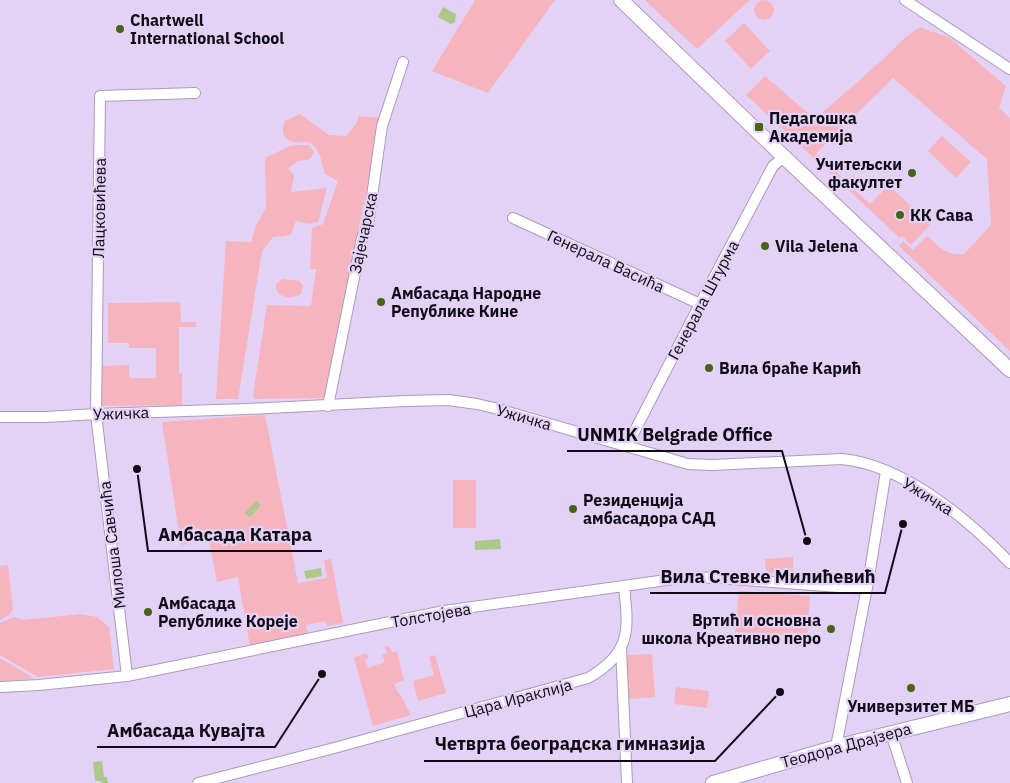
<svg xmlns="http://www.w3.org/2000/svg" width="1010" height="783" font-family="'IBM Plex Sans',sans-serif">
<rect width="100%" height="100%" fill="#e3d2f5"/>
<path fill="#f6b4bf" d="M754 10a10 10 0 1 1 20 0a10 10 0 1 1-20 0Z
M 475,0 L 555,0 L 488,93 L 432,71 Z
M 645,0 L 750,0 L 697,49 Z
M 744,23 L 770,51 L 751,69 L 725,41 Z
M 920,27 L 950,38 L 1006,86 L 999,108 L 1010,118 L 1010,351 L 899,246 L 903,241 L 913,250 L 927,236 C 939,247 947,256 964,254 L 991,225 L 987,159 L 893,78 L 816,153 L 870,204 L 889,185 L 930,225 L 911,245 L 902,236 L 900,238 L 746,95 L 765,76 L 815,119 L 880,62 L 906,37 Z
M 300,114 L 329,135 L 346,136 L 356,124 L 359,116 L 380,118 L 327,398 L 254,399 L 253,395 L 267,305 L 311,306 L 316,269 L 310,269 L 312,228 L 323,224 L 338,181 L 325,174 C 322,164 320,148 310,143 C 304,140 299,143 294,142 C 282,141 281,129 285,121 Z
M 942,136 L 971,162 L 956,178 L 928,151 Z
M 301,145 L 309,145 L 314,152 L 310,159 L 298,161 L 288,168 L 294,175 L 291,192 L 327,188 L 318,222 L 309,224 L 296,221 L 291,235 L 273,237 L 262,251 L 238,399 L 216,399 L 226,241 L 251,242 L 256,226 L 266,208 L 265,158 L 290,146 Z
M 283,279 L 299,281 L 303,286 L 301,294 C 292,300 274,298 276,284 Z
M 180,302 L 181,322 L 196,322 L 196,327 L 179,327 L 179,373 L 182,373 L 182,405 L 101,406 L 101,366 L 129,365 L 129,378 L 156,378 L 156,348 L 129,348 L 129,343 L 108,343 L 108,303 Z
M 265,415 L 298,583 L 327,578 L 324,560 L 331,559 L 343,623 L 327,626 L 326,621 L 306,625 L 308,634 L 250,647 L 238,577 L 217,582 L 209,539 L 181,545 L 162,422 Z
M 453,480 L 476,480 L 476,528 L 453,528 Z
M 793,557 L 793,571 L 766,573 L 765,559 Z
M 8,565 L 13,610 L 9,615 L 0,620 L 0,566 Z
M 739,591 L 810,596 L 807,637 L 735,632 Z
M 81,614 L 97,617 L 109,627 L 114,669 L 38,677 L 0,655 L 0,623 L 14,617 L 23,620 Z
M 388,646 L 392,652 L 397,651 L 404,680 L 394,684 L 398,693 L 400,694 L 411,715 L 373,726 L 354,658 L 366,653 L 369,658 L 365,660 L 368,668 L 385,662 L 382,655 L 388,653 L 385,647 Z
M 652,654 L 655,697 L 629,699 L 626,655 Z
M 435,655 L 446,693 L 418,701 L 413,681 L 434,675 L 429,657 Z
M 0,658 L 32,677 L 31,679 L 0,681 Z
M 676,687 L 709,691 L 707,708 L 674,704 Z"/>
<path fill="#acc88a" d="M 443,7 L 456,14 L 455,22 L 451,24 L 438,17 Z
M 256,501 L 261,505 L 250,517 L 245,513 Z
M 500,539 L 501,549 L 475,550 L 475,541 Z
M 321,568 L 322,576 L 306,579 L 304,571 Z
M 102,761 L 104,777 L 107,777 L 108,783 L 102,783 L 101,781 L 95,781 L 93,762 Z"/>
<g fill="none" stroke-linecap="round" stroke-linejoin="round">
<defs>
<path id="minor" d="M 905,0 L 1010,69
M 513,218 L 700,304
M 328,406 L 362,238 L 368,224 L 382,126 L 403,62
M 0,417 L 46,417 L 96,414 L 247,409 L 405,401 L 448,400 L 477,404 L 494,408 L 688,464 L 712,465 L 842,459 C 904,465 969,520 1010,563
M 627,446 L 700,304 L 773,166 L 784,157
M 621,647 L 627,783
M 127,676 L 96,414 L 100,96 L 195,93
M 0,687 L 39,685 L 127,676 L 444,611 L 688,577 L 719,578 L 866,589
M 891,733 L 907,783
M 836,747 L 869,577 L 886,471
M 198,783 L 338,747 L 588,678 C 631,654 629,630 624,586"/>
<path id="secondary" d="M 621,0 L 784,157 L 1010,370
M 713,783 L 847,744 L 1010,704"/>
</defs>
<use href="#minor" stroke="#ab9abb" stroke-width="12"/>
<use href="#secondary" stroke="#ab9abb" stroke-width="16"/>
<use href="#minor" stroke="#fff" stroke-width="10"/>
<use href="#secondary" stroke="#fff" stroke-width="14"/>
</g>
<g fill="#466316" stroke="#e3d2f5" stroke-width="2">
<circle cx="120" cy="29" r="5"/>
<rect x="754" y="122" width="10" height="10" rx="2.5"/>
<circle cx="912" cy="173" r="5"/>
<circle cx="900" cy="215" r="5"/>
<circle cx="765" cy="246" r="5"/>
<circle cx="381" cy="302" r="5"/>
<circle cx="709" cy="368" r="5"/>
<circle cx="573" cy="509" r="5"/>
<circle cx="148" cy="612" r="5"/>
<circle cx="831" cy="629" r="5"/>
<circle cx="911" cy="688" r="5"/>
</g>
<g text-anchor="middle" dominant-baseline="central" stroke-width="4.5" stroke-linejoin="round" paint-order="stroke">
<g font-size="16" font-weight="bold" fill="#110b17" stroke="#e3d2f5" text-anchor="start">
<text x="130" y="20">Chartwell<tspan x="130" dy="18">International School</tspan></text>
<text x="769" y="118">Педагошка<tspan x="769" dy="18">Академија</tspan></text>
<text x="902" y="164" text-anchor="end">Учитељски<tspan x="902" dy="18">факултет</tspan></text>
<text x="910" y="215">КК Сава</text>
<text x="775" y="246">Vila Jelena</text>
<text x="391" y="293">Амбасада Народне<tspan x="391" dy="18">Републике Кине</tspan></text>
<text x="719" y="368">Вила браће Карић</text>
<text x="583" y="500">Резиденција<tspan x="583" dy="18">амбасадора САД</tspan></text>
<text x="158" y="603">Амбасада<tspan x="158" dy="18">Републике Кореје</tspan></text>
<text x="821" y="620" text-anchor="end">Вртић и основна<tspan x="821" dy="18">школа Креативно перо</tspan></text>
<text x="911" y="706" text-anchor="middle">Универзитет МБ</text>
</g>
<g font-size="16" fill="#110b17" stroke="#e3d2f5">
<text transform="translate(99 208) rotate(-89)">Лацковићева</text>
<text transform="translate(363 233) rotate(-78)">Зајечарска</text>
<text transform="translate(606 261) rotate(25)">Генерала Васића</text>
<text transform="translate(703 300) rotate(-62)">Генерала Штурма</text>
<text transform="translate(121 413) rotate(-2)">Ужичка</text>
<text transform="translate(524 417) rotate(16)">Ужичка</text>
<text transform="translate(928 496) rotate(32)">Ужичка</text>
<text transform="translate(112 545) rotate(-97)">Милоша Савчића</text>
<text transform="translate(431 615) rotate(-10)">Толстојева</text>
<text transform="translate(518 698) rotate(-15)">Цара Ираклија</text>
<text transform="translate(846 745) rotate(-15)">Теодора Драјзера</text>
</g>
</g>
<path fill="none" stroke="#110b17" stroke-width="2" d="M807 541L782 451H567M137 469L148 551H322M903 524L885 593H650M322 674L275 747H97M780 692L715 761H424"/>
<g fill="#110b17" stroke="#e3d2f5" stroke-width="2">
<circle cx="807" cy="541" r="5"/>
<circle cx="137" cy="469" r="5"/>
<circle cx="903" cy="524" r="5"/>
<circle cx="322" cy="674" r="5"/>
<circle cx="780" cy="692" r="5"/>
</g>
<g font-size="18" text-anchor="middle" font-weight="bold" fill="#110b17" stroke="#e3d2f5" stroke-width="4.5" stroke-linejoin="round" paint-order="stroke">
<text x="675" y="441">UNMIK Belgrade Office</text>
<text x="235" y="541">Амбасада Катара</text>
<text x="768" y="583">Вила Стевке Милићевић</text>
<text x="186" y="737">Амбасада Кувајта</text>
<text x="570" y="750">Четврта београдска гимназија</text>
</g>
</svg>
